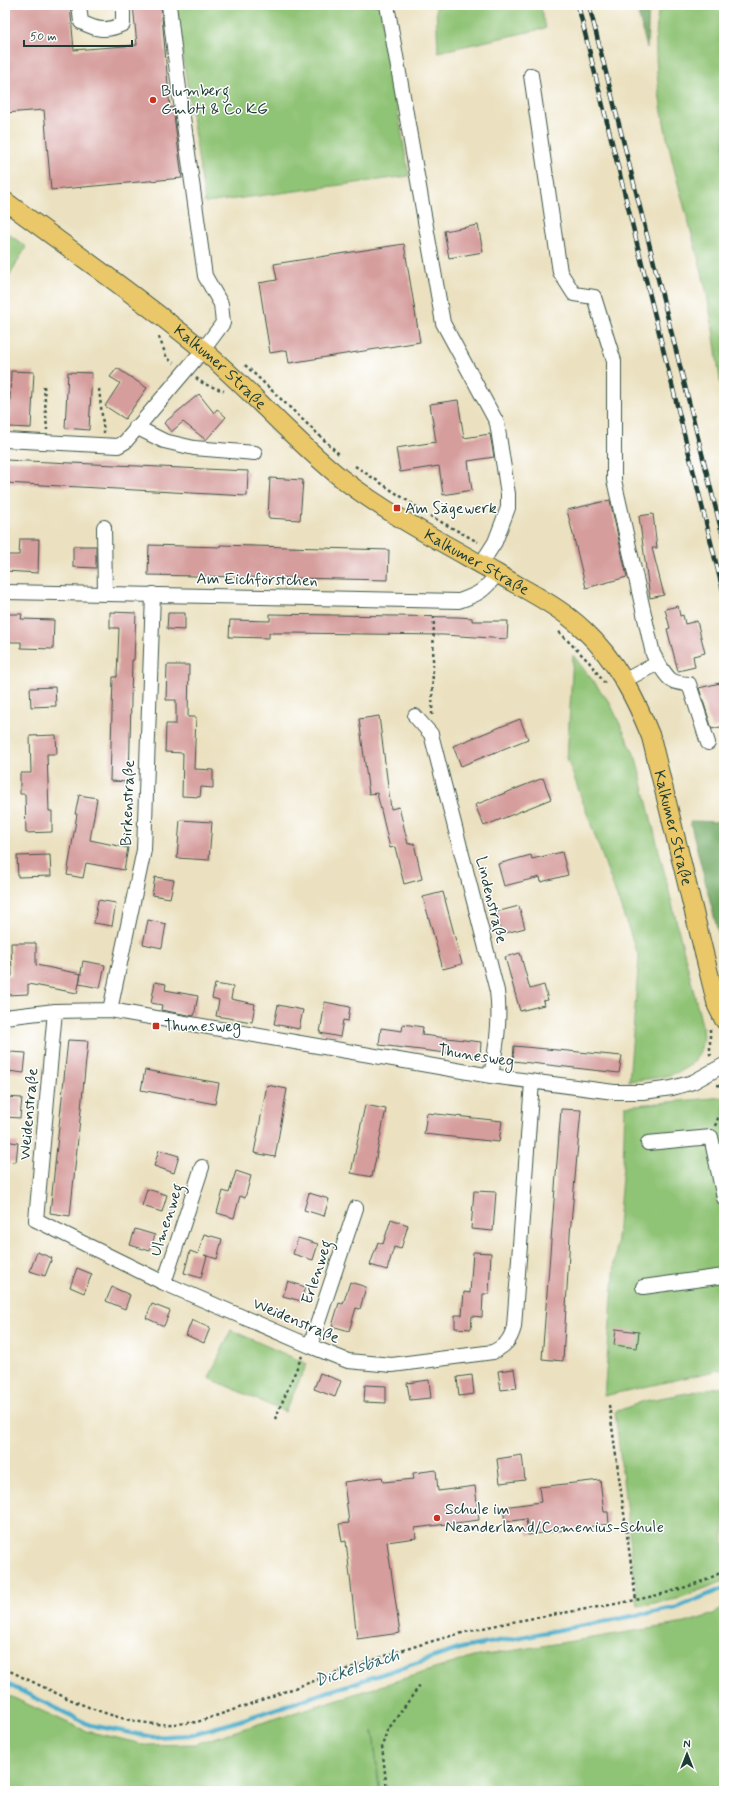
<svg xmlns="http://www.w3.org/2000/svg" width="729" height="1796" font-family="Mynerve,sans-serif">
<rect width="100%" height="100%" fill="#fff"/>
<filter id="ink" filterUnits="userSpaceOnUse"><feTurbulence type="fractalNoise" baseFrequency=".025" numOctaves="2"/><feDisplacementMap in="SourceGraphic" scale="8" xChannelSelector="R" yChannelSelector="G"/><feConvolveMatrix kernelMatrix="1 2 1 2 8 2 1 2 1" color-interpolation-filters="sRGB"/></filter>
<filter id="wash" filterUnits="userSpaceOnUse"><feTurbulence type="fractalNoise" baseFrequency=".012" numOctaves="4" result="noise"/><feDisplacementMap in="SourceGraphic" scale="16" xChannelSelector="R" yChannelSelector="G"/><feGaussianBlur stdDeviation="0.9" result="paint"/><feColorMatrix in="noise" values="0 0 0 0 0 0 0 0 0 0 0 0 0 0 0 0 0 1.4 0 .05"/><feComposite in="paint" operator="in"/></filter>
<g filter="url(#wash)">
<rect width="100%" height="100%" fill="#ebe1c0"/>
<path fill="#8fc375" stroke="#578054" d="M 175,5 L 380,5 L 409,176 L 205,203 Z
M 436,5 L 540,5 L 546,28 L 438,52 Z
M 659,5 L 724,5 L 724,407 C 718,369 714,329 706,290 C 686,201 644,97 659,5 Z
M 5,231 L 26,247 L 5,283 Z
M 573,655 L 610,703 L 636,758 L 702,1025 C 702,1031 704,1038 702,1044 C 696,1077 656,1078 629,1081 L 639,958 L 567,758 Z
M 724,1097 L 724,1369 L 604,1396 L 623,1165 L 625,1106 Z
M 231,1330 L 307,1364 L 285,1412 L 209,1378 Z
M 724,1386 L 724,1581 L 677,1599 L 638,1606 L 615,1412 L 644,1401 Z
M 724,1608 L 724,1791 L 380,1791 L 373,1731 L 379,1791 L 5,1791 L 5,1694 L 86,1731 L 147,1745 L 194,1744 L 473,1657 L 685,1623 L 711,1615 Z"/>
<path fill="#73a966" stroke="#49734d" d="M 636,5 L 649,5 L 647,48 Z
M 690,821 L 724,822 L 724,956 Z"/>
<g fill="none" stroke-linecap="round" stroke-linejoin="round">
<path stroke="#4caecc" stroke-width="4.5" d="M 5,1683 L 90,1725 L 152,1737 L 189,1735 L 232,1723 L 462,1648 L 676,1608 L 724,1588"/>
</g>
<g id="blocks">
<path fill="#d59d9c" d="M 5,5 L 70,5 L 74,50 L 137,45 L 133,5 L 161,5 L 170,108 L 173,107 L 182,178 L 51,190 L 44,110 L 5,113 Z
M 478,225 L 483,252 L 449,258 L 444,231 Z
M 404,244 L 420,342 L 289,363 L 287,350 L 270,353 L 259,283 L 277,280 L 274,264 Z
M 117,368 L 147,388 L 125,419 L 105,406 L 120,383 L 110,377 Z
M 11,371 L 34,372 L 31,428 L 9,427 Z
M 68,372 L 92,373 L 89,430 L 65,428 Z
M 199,394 L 214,413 L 217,409 L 226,417 L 206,440 L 183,422 L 171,432 L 164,423 Z
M 458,400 L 464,438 L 490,434 L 494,457 L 468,461 L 472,490 L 443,495 L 439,466 L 400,472 L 396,448 L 436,442 L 430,404 Z
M 5,460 L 248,471 L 247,496 L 5,483 Z
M 270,478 L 303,480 L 300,520 L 268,518 Z
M 610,500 L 627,577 L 586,588 L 567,510 Z
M 653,514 L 657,548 L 652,548 L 664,595 L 650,598 L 639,516 Z
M 20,539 L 39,539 L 38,573 L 5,571 L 5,555 L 19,555 Z
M 149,545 L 220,547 L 220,545 L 389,550 L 388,580 L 148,575 Z
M 73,546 L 96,546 L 96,568 L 73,567 Z
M 678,606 L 680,616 L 683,615 L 685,624 L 697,621 L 705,653 L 693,656 L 695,667 L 678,671 L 667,629 L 670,628 L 665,609 Z
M 110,612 L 136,613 L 134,660 L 132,660 L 129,782 L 110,781 L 113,677 L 117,677 L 119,628 L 110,628 Z
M 168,613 L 185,613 L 185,630 L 167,629 Z
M 5,614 L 22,614 L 21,619 L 54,620 L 53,649 L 21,648 L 21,642 L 5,642 Z
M 270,614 L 458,617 L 472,618 L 472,621 L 508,621 L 507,639 L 444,635 L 290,633 L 269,633 L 269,638 L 229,637 L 230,620 L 270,621 Z
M 167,665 L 189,665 L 188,717 L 196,717 L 194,769 L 213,770 L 213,788 L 201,787 L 200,797 L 182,796 L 183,753 L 165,752 L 166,724 L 176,724 L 176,700 L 166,700 Z
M 720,683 L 724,700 L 724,726 L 712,729 L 699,688 Z
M 55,687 L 56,706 L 31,707 L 30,688 Z
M 379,716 L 391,809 L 399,807 L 408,844 L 414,843 L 422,879 L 404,884 L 395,847 L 390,848 L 377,793 L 369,794 L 359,719 Z
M 520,719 L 528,739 L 461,766 L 453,746 Z
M 56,735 L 57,754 L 47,754 L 49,811 L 52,811 L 52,832 L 26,833 L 25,794 L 20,794 L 20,773 L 31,773 L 30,736 Z
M 543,778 L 551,799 L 484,826 L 475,805 Z
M 79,795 L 97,798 L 90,840 L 128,848 L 124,870 L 86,863 L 83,878 L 67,875 L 77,814 L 75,814 Z
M 180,820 L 212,822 L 209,860 L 177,858 Z
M 562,852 L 568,875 L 541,882 L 540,877 L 504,886 L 498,864 L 531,855 L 532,859 Z
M 50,855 L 51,876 L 18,877 L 17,856 Z
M 155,877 L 174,880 L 170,898 L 152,895 Z
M 443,892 L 462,964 L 443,969 L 423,897 Z
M 98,900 L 116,903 L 112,926 L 94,923 Z
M 519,906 L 525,928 L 502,934 L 496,912 Z
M 148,920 L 166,924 L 162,948 L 143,944 Z
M 11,943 L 36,943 L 36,965 L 81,974 L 77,993 L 28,984 L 28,994 L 7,995 L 6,976 L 12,976 Z
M 520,953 L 530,989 L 544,985 L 548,1000 L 543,1001 L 544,1005 L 520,1011 L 505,957 Z
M 83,961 L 105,965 L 100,988 L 79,984 Z
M 155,982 L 166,984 L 165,990 L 198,996 L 194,1016 L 161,1010 L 162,1005 L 151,1003 Z
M 215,984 L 233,987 L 231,999 L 255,1004 L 252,1022 L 216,1016 L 219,1000 L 212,998 Z
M 325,1002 L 350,1007 L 348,1021 L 343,1020 L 340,1037 L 320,1033 Z
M 278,1005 L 303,1010 L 299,1029 L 274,1024 Z
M 403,1024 L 423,1027 L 422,1035 L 481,1042 L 480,1057 L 379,1045 L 381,1028 L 402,1031 Z
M 68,1040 L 88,1041 L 70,1216 L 50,1213 Z
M 514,1046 L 622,1056 L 619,1073 L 513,1061 Z
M 10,1052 L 26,1053 L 24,1073 L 8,1071 Z
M 145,1070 L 219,1083 L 215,1104 L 141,1090 Z
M 267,1085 L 287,1089 L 275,1157 L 254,1153 Z
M 6,1097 L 22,1098 L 20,1118 L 5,1117 Z
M 365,1105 L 386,1109 L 372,1177 L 351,1173 Z
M 561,1109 L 581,1110 L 570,1235 L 563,1361 L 542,1359 Z
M 427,1113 L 502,1121 L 499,1142 L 424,1134 Z
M 5,1141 L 18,1143 L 16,1162 L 5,1161 Z
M 159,1150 L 179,1156 L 174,1173 L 154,1166 Z
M 236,1171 L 251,1176 L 245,1198 L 240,1196 L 234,1218 L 217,1213 L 223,1191 L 229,1193 Z
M 147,1189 L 167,1195 L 162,1212 L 142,1206 Z
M 474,1191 L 496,1192 L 493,1231 L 471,1229 Z
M 309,1193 L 329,1199 L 324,1216 L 304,1210 Z
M 391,1219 L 408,1225 L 401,1249 L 394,1247 L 387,1270 L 370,1265 L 378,1242 L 383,1244 Z
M 135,1229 L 155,1235 L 150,1251 L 130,1245 Z
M 204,1234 L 222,1239 L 217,1259 L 204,1255 L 207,1256 L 201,1278 L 184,1273 L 190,1251 L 198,1254 Z
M 298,1238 L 318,1244 L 313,1260 L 293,1254 Z
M 37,1252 L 52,1258 L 45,1276 L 30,1271 Z
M 473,1252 L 491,1253 L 489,1294 L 483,1294 L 482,1317 L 472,1316 L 471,1329 L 455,1328 L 455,1315 L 462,1315 L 464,1292 L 470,1293 Z
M 77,1268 L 92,1274 L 84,1293 L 70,1287 Z
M 288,1281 L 305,1287 L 301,1301 L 283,1296 Z
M 350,1282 L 366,1287 L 360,1309 L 356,1308 L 349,1331 L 332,1326 L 339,1303 L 343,1304 Z
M 112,1287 L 130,1295 L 125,1309 L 106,1301 Z
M 152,1304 L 170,1311 L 164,1326 L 146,1318 Z
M 192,1320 L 210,1328 L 204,1343 L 186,1335 Z
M 616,1329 L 639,1332 L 637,1348 L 614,1345 Z
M 514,1369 L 517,1388 L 501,1390 L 498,1371 Z
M 320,1373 L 341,1381 L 335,1397 L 314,1389 Z
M 472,1375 L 474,1394 L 459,1396 L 457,1377 Z
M 429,1380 L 431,1398 L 410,1400 L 407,1383 Z
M 365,1385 L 386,1386 L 386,1403 L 364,1402 Z
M 522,1455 L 525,1480 L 500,1483 L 497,1459 Z
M 436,1470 L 438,1491 L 475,1486 L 479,1520 L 415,1528 L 416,1538 L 387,1542 L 400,1633 L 357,1639 L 346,1541 L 342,1542 L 339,1524 L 349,1523 L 344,1482 L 382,1477 L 383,1482 L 414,1479 L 413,1473 Z
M 600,1480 L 604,1512 L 608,1512 L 609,1524 L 528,1535 L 526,1519 L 505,1522 L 503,1507 L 541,1502 L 539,1487 Z"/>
</g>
</g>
<g filter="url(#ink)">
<use href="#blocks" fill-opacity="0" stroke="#3e5649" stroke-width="1"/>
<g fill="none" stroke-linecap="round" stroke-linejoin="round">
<defs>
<path id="minor" d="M 79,5 L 81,22 C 97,30 106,32 123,24 L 123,5
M 387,5 L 443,323 L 497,423 L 508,494 L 508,508 L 495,542 L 481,564
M 531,75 L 560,272 L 574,294 L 594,297 L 614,361 L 614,480 L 653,654 L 658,663 L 625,680
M 136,427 L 164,441 L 194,448 L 255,453
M 5,440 L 118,446 L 125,442 L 203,350 L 223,323 L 221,304 L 205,276 L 178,81 L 169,5
M 104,527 L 105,594
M 5,592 L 459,601 C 479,594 484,591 497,574
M 658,663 C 669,679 669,683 689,684 L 708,743
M 415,716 L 431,734 L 497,991 C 501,1021 496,1047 491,1076
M 110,1010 L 144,850 L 153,594
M 55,1011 L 36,1220 L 164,1283 L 310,1346 L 348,1361 L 392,1365 L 493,1352 C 506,1345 510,1341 514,1327 L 532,1082
M 5,1017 L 55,1011 L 110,1010 L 491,1076 L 614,1092 L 643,1092 L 672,1088 L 693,1082 L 724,1065
M 648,1143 L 711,1137 L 724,1198
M 164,1283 L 202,1167
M 643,1287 L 724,1276
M 310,1346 L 356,1208"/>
<g id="major">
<path id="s1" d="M 5,201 C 71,250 139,297 203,350 C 251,390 292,439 341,478 C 389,515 445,544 498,574 C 527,591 559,606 584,630 C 616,660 635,697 651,737 L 717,1006 L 724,1020"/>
</g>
</defs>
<use href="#minor" stroke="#3e5649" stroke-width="16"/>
<use href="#major" stroke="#3e5649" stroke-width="20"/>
<path stroke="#3e5649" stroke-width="2.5" stroke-dasharray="3 3" stroke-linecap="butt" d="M 159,337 L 167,358 L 174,363
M 245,365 L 340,455
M 196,378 L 204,384 L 224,391
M 44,386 L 47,430
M 99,389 L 104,433
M 355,466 L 432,517 L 478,542
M 559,632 L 589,662 L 606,685
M 432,715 L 434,614
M 710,1029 L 710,1054 L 712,1057
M 717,1085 L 724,1086
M 715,1126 L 724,1103
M 609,1405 L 636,1600
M 275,1419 L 302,1356
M 5,1669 C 54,1691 103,1720 157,1724 C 171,1725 184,1723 197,1722 C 287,1693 375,1655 466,1632 C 515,1620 565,1613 615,1604 C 652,1597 690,1589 724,1571
M 387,1791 L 382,1746 L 387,1731 L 420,1685"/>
<use href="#minor" stroke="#fff" stroke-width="14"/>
<use href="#major" stroke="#eac769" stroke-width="18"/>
<defs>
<path id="rail" d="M 578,5 L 724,595
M 589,5 L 724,541"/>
</defs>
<use href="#rail" stroke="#1f3d34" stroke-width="4.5"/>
<use href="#rail" stroke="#fff" stroke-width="3" stroke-dasharray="9" stroke-linecap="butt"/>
</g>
</g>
<g fill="#c8321e" stroke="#fff" stroke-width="1.5">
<circle cx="153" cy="100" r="4"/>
<rect x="393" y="504" width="8" height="8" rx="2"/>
<rect x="152" y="1022" width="8" height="8" rx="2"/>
<circle cx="437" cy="1518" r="4"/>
</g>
<g text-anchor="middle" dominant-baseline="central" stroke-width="3" stroke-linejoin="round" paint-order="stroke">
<g font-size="16" fill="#1f3d34" stroke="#fff" text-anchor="start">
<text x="161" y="91">Blumberg<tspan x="161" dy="18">GmbH &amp; Co KG</tspan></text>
<text x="405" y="508">Am Sägewerk</text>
<text x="164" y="1026">Thunesweg</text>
<text x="445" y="1509">Schule im<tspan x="445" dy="18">Neanderland/Comenius-Schule</tspan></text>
</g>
<g font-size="16" fill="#1f3d34" stroke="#fff">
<text stroke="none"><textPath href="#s1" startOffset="272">Kalkumer Straße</textPath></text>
<text stroke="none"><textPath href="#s1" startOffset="596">Kalkumer Straße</textPath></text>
<text transform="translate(257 580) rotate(1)">Am Eichförstchen</text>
<text transform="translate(128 803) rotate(-88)">Birkenstraße</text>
<text stroke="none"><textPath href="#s1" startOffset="944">Kalkumer Straße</textPath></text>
<text transform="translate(491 900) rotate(76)">Lindenstraße</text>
<text transform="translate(476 1056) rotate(9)">Thunesweg</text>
<text transform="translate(29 1114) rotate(-85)">Weidenstraße</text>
<text transform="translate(167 1220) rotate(-72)">Ulmenweg</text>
<text transform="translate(317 1272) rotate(-72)">Erlenweg</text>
<text transform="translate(296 1321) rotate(23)">Weidenstraße</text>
</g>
<g font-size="17" font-style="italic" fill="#2f6569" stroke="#fff">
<text transform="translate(357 1668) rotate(-18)">Dickelsbach</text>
</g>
</g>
<rect width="729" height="1796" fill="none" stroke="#fff" stroke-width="20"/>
<g transform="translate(687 1754)" stroke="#ffffff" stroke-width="3" paint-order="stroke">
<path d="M0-3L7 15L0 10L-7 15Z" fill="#1f3d34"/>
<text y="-6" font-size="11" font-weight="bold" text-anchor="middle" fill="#1f3d34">N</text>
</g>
<path d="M24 40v6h108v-6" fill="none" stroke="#1f3d34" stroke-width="2"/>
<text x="30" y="40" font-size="12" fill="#1f3d34" stroke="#ffffff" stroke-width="3" paint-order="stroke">50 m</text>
</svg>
